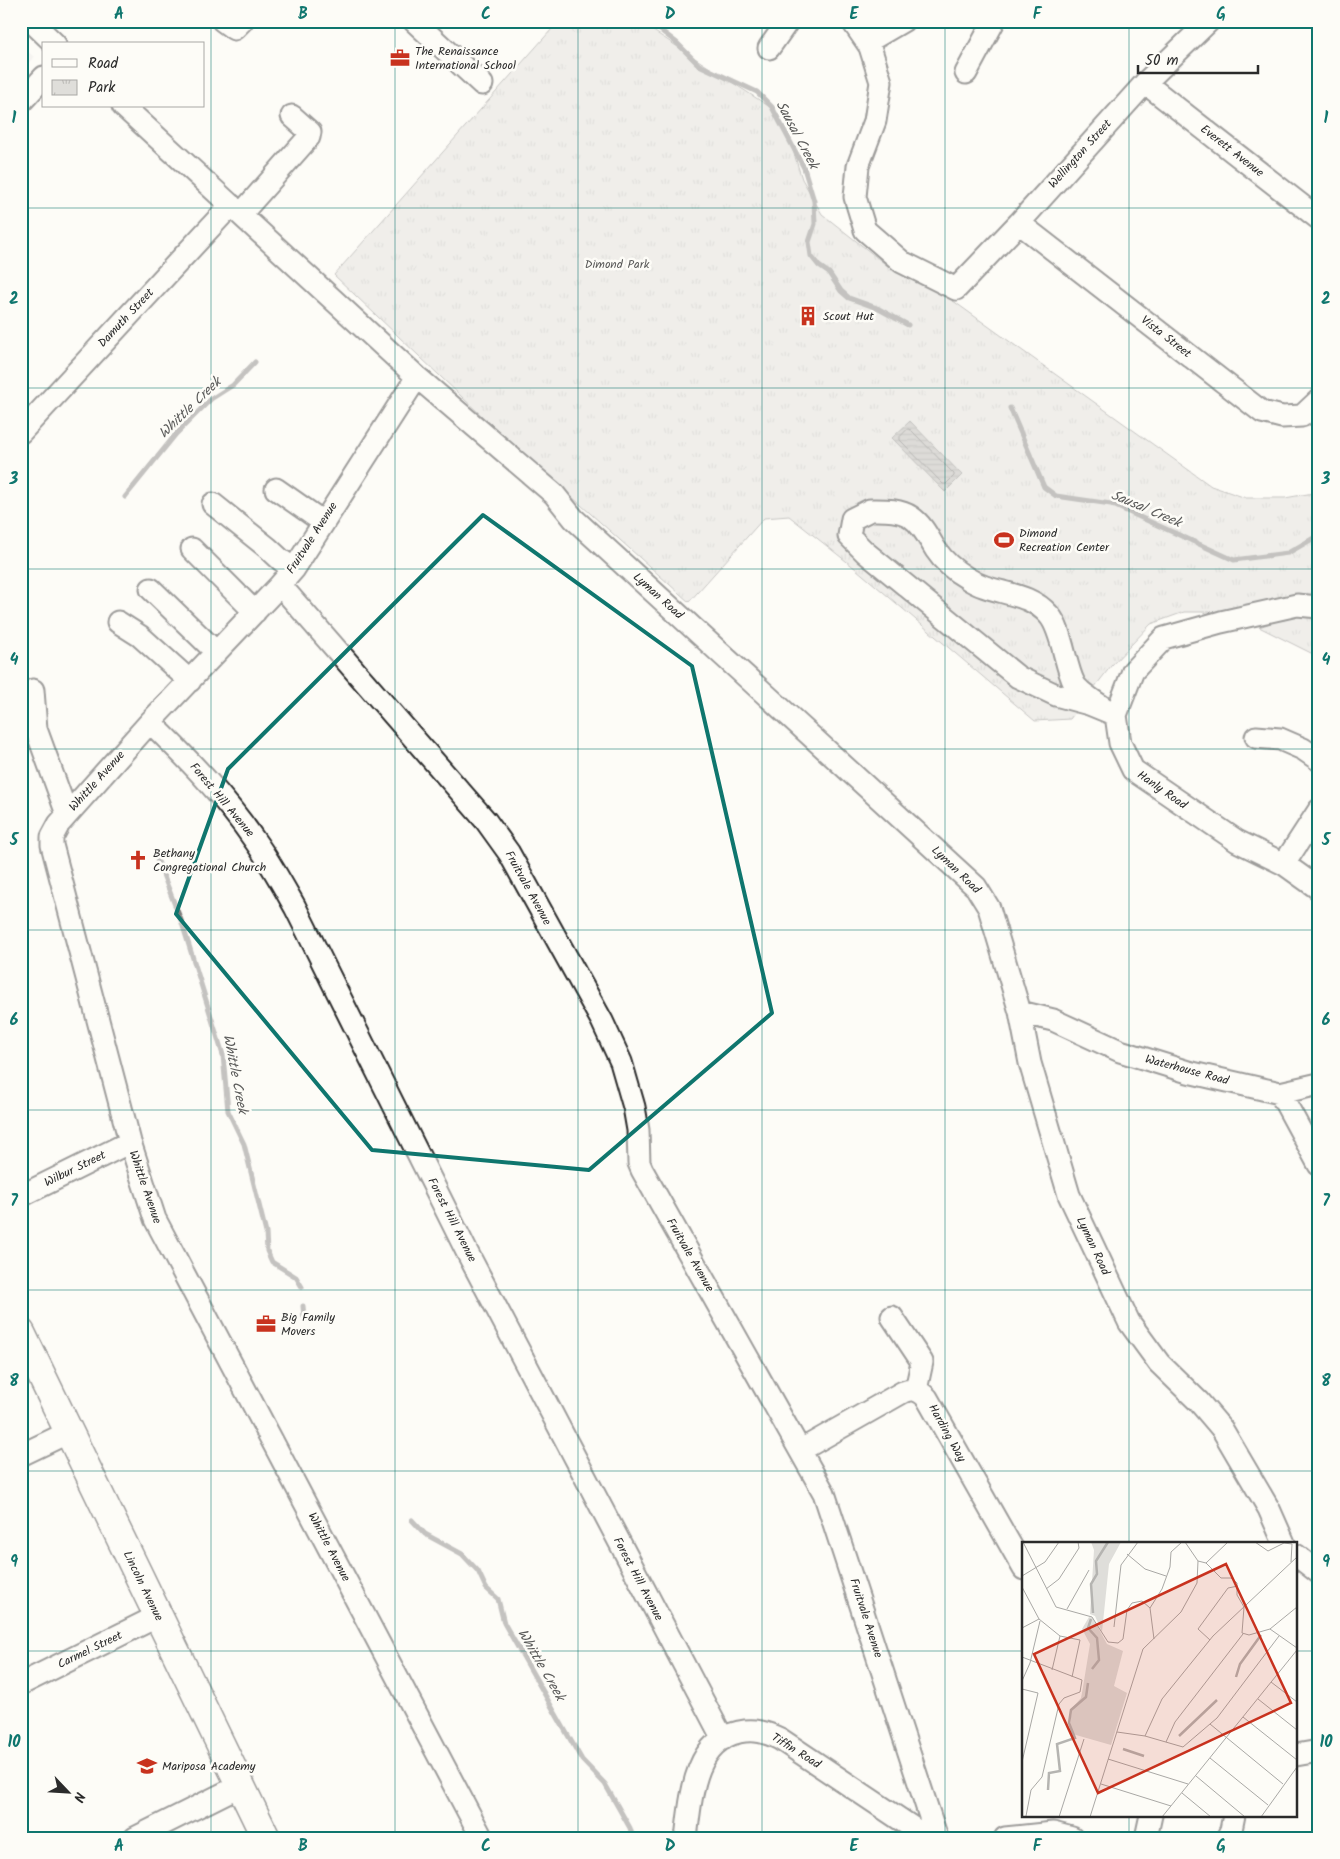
<svg xmlns="http://www.w3.org/2000/svg" width="1340" height="1859" font-family="Kalam,sans-serif">
<defs>
<pattern id="park-tufts" width="24" height="20" patternUnits="userSpaceOnUse" patternTransform="scale(1.25)"><rect width="24" height="20" fill="#dfdeda"/><path d="M3 7l-1-3M5 7V3M7 7l1-3M15 17l-1-3M17 17v-4M19 17l1-3" fill="none" stroke="#c0bfbb"/></pattern>
<pattern id="water-rules" width="6" height="5" patternUnits="userSpaceOnUse" patternTransform="scale(1.25)"><rect width="6" height="5" fill="#b5b4b1"/><path d="M0 2.5h6" fill="none" stroke="#939390"/></pattern>
</defs>
<rect width="100%" height="100%" fill="#fdfcf7"/>
<filter id="ink" filterUnits="userSpaceOnUse"><feTurbulence type="fractalNoise" baseFrequency=".02" numOctaves="2"/><feDisplacementMap in="SourceGraphic" scale="10" xChannelSelector="R" yChannelSelector="G"/><feConvolveMatrix kernelMatrix="1 2 1 2 8 2 1 2 1" color-interpolation-filters="sRGB"/></filter>
<g filter="url(#ink)">
<path fill="#edece8" d="M 21,45 L 34,57 L 21,71 Z"/>
<path fill="url(#park-tufts)" stroke="#858482" d="M 559,21 L 638,21 L 773,109 L 790,141 L 802,179 L 822,214 L 894,271 L 949,298 L 1211,486 L 1246,498 L 1285,498 L 1319,492 L 1319,597 L 1296,594 L 1223,612 L 1184,612 L 1151,624 L 1111,666 L 1070,719 L 1035,721 L 856,569 L 789,516 L 764,518 L 689,602 L 483,417 L 334,275 Z
M 1301,613 L 1319,615 L 1319,657 L 1259,627 Z"/>
<path fill="url(#water-rules)" stroke="#7e7d7b" d="M 910,421 L 962,475 L 945,492 L 892,438 Z"/>
<g fill="none" stroke-linecap="round" stroke-linejoin="round">
<path stroke="#626261" stroke-width="1" d="M 908,429 L 911,430 L 954,474 L 954,476 L 946,484 L 943,484 L 900,440 L 900,437 Z"/>
<path stroke="#7e7d7b" stroke-width="5" d="M 621,21 L 659,29 L 677,43 L 699,65 L 757,92 L 772,107 L 804,168 L 814,201 L 815,224 L 809,242 L 811,256 L 819,266 L 829,273 L 841,291 L 849,298 L 877,308 L 908,325
M 1010,408 L 1044,487 L 1056,496 L 1111,504 L 1234,560 L 1288,553 L 1319,535
M 125,497 L 176,434 L 211,399 L 233,385 L 255,362
M 155,854 L 182,923 L 223,1055 L 228,1111 L 244,1144 L 266,1233 L 267,1251 L 272,1262 L 296,1277 L 302,1287
M 303,1306 L 304,1317
M 412,1520 L 425,1534 L 462,1554 L 478,1571 L 486,1588 L 498,1599 L 504,1623 L 582,1760 L 605,1784 L 630,1828 L 633,1838"/>
<defs>
<path id="minor" d="M 31,21 L 55,44
M 223,21 L 234,29 L 242,21
M 414,21 L 482,84
M 852,21 L 870,47 L 881,82 L 875,121 L 858,166 L 855,197 L 865,230 L 902,262 L 956,289 L 1019,223 L 1145,83 L 1209,21
M 867,42 L 903,21
M 769,48 L 788,21
M 966,73 L 994,21
M 1145,83 L 1319,219
M 21,102 L 44,77
M 123,106 L 417,377 L 554,494 L 574,519 L 976,887 L 989,908 L 1020,1012 L 1030,1063 L 1069,1195 L 1129,1322 L 1159,1363 L 1199,1402 L 1222,1429 L 1269,1509 L 1284,1543
M 241,214 L 309,137 L 310,132 L 292,116
M 1019,223 L 1262,412 L 1282,417 L 1302,416 L 1319,400
M 417,377 L 294,569 L 280,585 L 486,821 L 509,853 L 602,1021 L 621,1062 L 634,1107 L 638,1130 L 639,1163 L 642,1170 L 824,1493 L 937,1838
M 21,432 L 231,205
M 276,489 L 323,522
M 213,504 L 268,548 L 281,560 L 294,569
M 870,510 C 883,510 899,509 911,517 C 923,525 929,539 936,550 C 944,562 955,571 967,578 C 993,596 1026,589 1049,615 C 1062,629 1065,666 1074,683 C 1078,692 1107,710 1116,715 L 1089,704 L 1056,695 L 1018,677 L 865,552 L 849,536 L 852,519 Z
M 192,549 L 255,612
M 280,585 L 150,722 L 59,824 L 52,837 L 52,845 L 130,1142 L 155,1219 L 482,1838
M 151,589 L 216,652
M 1319,607 L 1297,605 L 1221,622 L 1164,638 L 1133,671 L 1116,715 L 1120,743 L 1133,770 L 1237,841 L 1284,864 L 1319,889
M 118,622 L 140,636 L 190,681
M 33,690 L 36,729 L 67,814
M 150,722 C 188,759 225,797 255,841 C 270,862 282,884 295,907 L 467,1252 L 723,1739
M 1256,737 L 1280,739 L 1303,749 L 1319,760
M 1284,864 L 1319,810
M 1020,1012 L 1053,1020 L 1120,1051 L 1188,1072 L 1280,1093 L 1319,1165
M 1280,1093 L 1319,1084
M 21,1196 L 130,1142
M 892,1317 L 922,1362 L 916,1390
M 801,1450 L 903,1392 C 913,1388 919,1390 927,1398 L 1024,1569
M 21,1455 L 69,1432
M 1296,1555 L 1319,1573
M 21,1684 L 158,1616
M 1296,1755 L 1319,1751
M 135,1838 L 241,1785
M 686,1838 C 691,1800 693,1742 739,1732 C 755,1729 766,1732 780,1739 L 928,1838
M 1005,1838 L 1053,1833 L 1072,1838
M 1146,1838 L 1151,1815
M 1227,1838 L 1231,1830 L 1234,1815"/>
<path id="major" d="M 21,1333 L 266,1838"/>
</defs>
<use href="#minor" stroke="#2b2b2b" stroke-width="25"/>
<use href="#major" stroke="#2b2b2b" stroke-width="31"/>
<use href="#minor" stroke="#fdfcf7" stroke-width="21"/>
<use href="#major" stroke="#fdfcf7" stroke-width="28"/>
</g>
</g>
<path d="M0 0H1340V1859H0ZM 483,515 L 692,666 L 772,1013 L 589,1170 L 372,1150 L 176,914 L 228,769 Z" fill="#fdfcf7" fill-opacity=".55" fill-rule="evenodd"/>
<path fill="none" stroke="#0f766e" stroke-width="4" stroke-linejoin="round" d="M 483,515 L 692,666 L 772,1013 L 589,1170 L 372,1150 L 176,914 L 228,769 Z"/>
<path fill="none" stroke="#0f766e" stroke-width="1" stroke-opacity="0.55" d="M 211,21 L 211,1838M 395,21 L 395,1838M 578,21 L 578,1838M 762,21 L 762,1838M 945,21 L 945,1838M 1129,21 L 1129,1543M 21,208 L 1319,208M 21,388 L 1319,388M 21,569 L 1319,569M 21,749 L 1319,749M 21,930 L 1319,930M 21,1110 L 1319,1110M 21,1290 L 1319,1290M 21,1471 L 1319,1471M 21,1651 L 1024,1651M 1296,1651 L 1319,1651M 1129,1815 L 1129,1838"/>
<defs>
<symbol id="office-bare" viewBox="-9 -9 18 18"><path d="M-6-3h4V-5.5h4V-3h4V5H-6ZM-1-4.5V-3h2v-1.5ZM-6 0V1H6V0Z" fill="#c8321e" stroke="#fdfcf7" stroke-width="2.5" paint-order="stroke"/></symbol>
<symbol id="building-bare" viewBox="-9 -9 18 18"><path d="M-4-6H4V6H1V3H-1V6H-4ZM-2.5-4.3h1.7v1.8h-1.7ZM.8-4.3h1.7v1.8H.8ZM-2.5-1h1.7V.8h-1.7ZM.8-1h1.7V.8H.8Z" fill="#c8321e" stroke="#fdfcf7" stroke-width="2.5" paint-order="stroke"/></symbol>
<symbol id="stadium-bare" viewBox="-9 -9 18 18"><path d="M0-5a6.5 5 0 1 0 0 10a6.5 5 0 1 0 0-10ZM-3.5-1.8h7v3.6h-7Z" fill="#c8321e" stroke="#fdfcf7" stroke-width="2.5" paint-order="stroke"/></symbol>
<symbol id="church-bare" viewBox="-9 -9 18 18"><path d="M-1.2-6h2.4v3.5h3.3v2.4h-3.3V6h-2.4V-.1h-3.3v-2.4h3.3Z" fill="#c8321e" stroke="#fdfcf7" stroke-width="2.5" paint-order="stroke"/></symbol>
<symbol id="school-bare" viewBox="-9 -9 18 18"><path d="M0-5L7-2L0 1L-7-2ZM-4 1L0 2.5L4 1V4Q0 6-4 4Z" fill="#c8321e" stroke="#fdfcf7" stroke-width="2.5" paint-order="stroke"/></symbol>
</defs>
<g fill-rule="evenodd">
<use href="#office-bare" x="386" y="44" width="28" height="28"/>
<use href="#building-bare" x="794" y="302" width="28" height="28"/>
<use href="#stadium-bare" x="990" y="526" width="28" height="28"/>
<use href="#church-bare" x="124" y="846" width="28" height="28"/>
<use href="#office-bare" x="252" y="1310" width="28" height="28"/>
<use href="#school-bare" x="133" y="1752" width="28" height="28"/>
</g>
<g text-anchor="middle" dominant-baseline="central" stroke-width="5" stroke-linejoin="round" paint-order="stroke">
<g font-size="12" fill="#2b2b2b" stroke="#fdfcf7" text-anchor="start">
<text x="415" y="51">The Renaissance<tspan x="415" dy="14">International School</tspan></text>
<text x="823" y="316">Scout Hut</text>
<text x="1019" y="533">Dimond<tspan x="1019" dy="14">Recreation Center</tspan></text>
<text x="153" y="853">Bethany<tspan x="153" dy="14">Congregational Church</tspan></text>
<text x="281" y="1317">Big Family<tspan x="281" dy="14">Movers</tspan></text>
<text x="162" y="1766">Mariposa Academy</text>
</g>
<g font-size="12" fill="#2b2b2b" stroke="#fdfcf7">
<text transform="translate(1232 151) rotate(38)">Everett Avenue</text>
<text transform="translate(1080 154) rotate(-48)">Wellington Street</text>
<text transform="translate(126 318) rotate(-47)">Damuth Street</text>
<text transform="translate(1166 337) rotate(38)">Vista Street</text>
<text transform="translate(312 538) rotate(-57)">Fruitvale Avenue</text>
<text transform="translate(658 596) rotate(42)">Lyman Road</text>
<text transform="translate(97 781) rotate(-48)">Whittle Avenue</text>
<text transform="translate(1162 790) rotate(35)">Hanly Road</text>
<text transform="translate(222 800) rotate(50)">Forest Hill Avenue</text>
<text transform="translate(956 870) rotate(44)">Lyman Road</text>
<text transform="translate(528 888) rotate(61)">Fruitvale Avenue</text>
<text transform="translate(1187 1070) rotate(15)">Waterhouse Road</text>
<text transform="translate(75 1169) rotate(-26)">Wilbur Street</text>
<text transform="translate(145 1187) rotate(71)">Whittle Avenue</text>
<text transform="translate(452 1220) rotate(63)">Forest Hill Avenue</text>
<text transform="translate(1093 1246) rotate(65)">Lyman Road</text>
<text transform="translate(690 1255) rotate(60)">Fruitvale Avenue</text>
<text transform="translate(947 1433) rotate(61)">Harding Way</text>
<text transform="translate(329 1547) rotate(62)">Whittle Avenue</text>
<text transform="translate(638 1579) rotate(62)">Forest Hill Avenue</text>
<text transform="translate(143 1586) rotate(64)">Lincoln Avenue</text>
<text transform="translate(866 1618) rotate(72)">Fruitvale Avenue</text>
<text transform="translate(90 1650) rotate(-26)">Carmel Street</text>
<text transform="translate(796 1751) rotate(32)">Tiffin Road</text>
</g>
<g font-size="12" fill="#585857" stroke="#fdfcf7">
<text x="617" y="264">Dimond Park</text>
</g>
<g font-size="14" font-style="italic" fill="#5b5b5a" stroke="#fdfcf7">
<text transform="translate(797 135) rotate(62)">Sausal Creek</text>
<text transform="translate(190 408) rotate(-44)">Whittle Creek</text>
<text transform="translate(1146 509) rotate(23)">Sausal Creek</text>
<text transform="translate(235 1074) rotate(79)">Whittle Creek</text>
<text transform="translate(541 1665) rotate(60)">Whittle Creek</text>
</g>
</g>
<g transform="translate(1022 1542)">
<rect width="275" height="275" fill="#fdfcf7"/>
<path d="M 69,0 L 99,0 L 87,22 L 80,90 L 73,74 L 68,72 L 72,8 ZM 67,75 L 71,76 L 85,102 L 101,109 L 92,144 L 105,151 L 89,203 L 47,191 L 50,166 L 59,156 L 61,145 L 68,102 L 60,87 Z" fill="#dfdeda"/>
<path fill="none" stroke="#b5b4b1" stroke-width="2.5" d="M 71,71 L 69,42 L 75,32 L 74,19 L 86,0M 69,77 L 66,86 L 75,96 L 77,118 L 70,127M 214,135 L 218,122 L 239,93M 157,194 L 195,158M 101,207 L 122,214M 26,248 L 27,231 L 38,229 L 35,202 L 53,196 L 47,181 L 49,168 L 64,155 L 66,141"/>
<path fill="none" stroke="#a9a8a5" stroke-width="1" d="M 1,0 L 34,65 L 70,75 L 86,100 L 96,101 L 101,97 L 105,68 L 110,61 L 120,59 L 128,66M 163,0 L 176,19 L 184,21 L 199,36 L 209,36 L 215,41 L 215,53 L 222,65 L 220,91 L 227,93 L 248,87 L 275,106M 233,0 L 246,9 L 262,1 L 270,2 L 269,20M 105,12 L 123,27 L 144,34M 184,21 L 206,0M 0,34 L 23,20 L 37,0M 0,45 L 17,77 L 38,94M 24,47 L 37,37 L 57,6 L 56,0M 45,67 L 67,28M 92,85 L 99,23 L 116,0M 0,86 L 17,77M 248,87 L 275,65M 38,94 L 58,98 L 50,135M 132,97 L 128,66 L 140,47 L 148,25 L 149,10 L 160,0M 188,98 L 176,87 L 206,46 L 216,44M 0,115 L 60,138 L 58,150 L 42,156 L 37,162 L 20,235 L 9,248 L 4,274M 30,128 L 38,94M 0,139 L 8,121 L 18,79M 249,140 L 275,160M 0,147 L 16,151 L 0,220M 236,157 L 275,188M 221,175 L 275,218M 188,182 L 261,242M 95,190 L 123,194 L 140,157 L 191,94 L 275,15M 123,194 L 161,205 L 195,176 L 257,94M 144,200 L 153,180 L 221,92M 188,216 L 246,263M 86,217 L 166,242M 174,234 L 223,275M 79,242 L 149,264M 160,251 L 189,275M 37,275 L 62,197M 68,275 L 121,107 L 159,70 L 175,41 L 176,19M 140,275 L 275,108M 239,275 L 275,225"/>
<path fill="#c8321e" fill-opacity="0.15" stroke="#c8321e" stroke-width="2.5" d="M 204,22 L 269,161 L 76,251 L 12,112 Z"/>
<rect width="275" height="275" fill="none" stroke="#2b2b2b" stroke-width="2.5"/>
</g>
<rect width="1340" height="1859" fill="none" stroke="#fdfcf7" stroke-width="55"/>
<rect x="42" y="42" width="162" height="65" fill="#fdfcf7" stroke="#a9a8a5"/>
<rect x="52" y="59" width="25" height="8" fill="#fdfcf7" stroke="#a9a8a5"/>
<text x="88" y="68" font-size="15" fill="#2b2b2b">Road</text>
<rect x="52" y="80" width="25" height="15" fill="url(#park-tufts)" stroke="#a9a8a5"/>
<text x="88" y="92" font-size="15" fill="#2b2b2b">Park</text>
<g transform="translate(68 1792) rotate(115)" stroke="#fdfcf7" stroke-width="4" paint-order="stroke">
<path d="M0-4L9 19L0 12L-9 19Z" fill="#2b2b2b"/>
<text y="-8" font-size="14" font-weight="bold" text-anchor="middle" fill="#2b2b2b">N</text>
</g>
<path d="M1138 65v8h120v-8" fill="none" stroke="#2b2b2b" stroke-width="2.5"/>
<text x="1145" y="65" font-size="15" fill="#2b2b2b" stroke="#fdfcf7" stroke-width="4" paint-order="stroke">50 m</text>
<rect x="28" y="28" width="1284" height="1804" fill="none" stroke="#0f766e" stroke-width="2"/>
<g font-size="16" text-anchor="middle" font-weight="bold" fill="#0f766e">
<text x="119" y="19">A</text>
<text x="303" y="19">B</text>
<text x="486" y="19">C</text>
<text x="670" y="19">D</text>
<text x="854" y="19">E</text>
<text x="1037" y="19">F</text>
<text x="1221" y="19">G</text>
<text x="14" y="123">1</text>
<text x="1326" y="123">1</text>
<text x="14" y="304">2</text>
<text x="1326" y="304">2</text>
<text x="14" y="484">3</text>
<text x="1326" y="484">3</text>
<text x="14" y="665">4</text>
<text x="1326" y="665">4</text>
<text x="14" y="845">5</text>
<text x="1326" y="845">5</text>
<text x="14" y="1025">6</text>
<text x="1326" y="1025">6</text>
<text x="14" y="1206">7</text>
<text x="1326" y="1206">7</text>
<text x="14" y="1386">8</text>
<text x="1326" y="1386">8</text>
<text x="14" y="1567">9</text>
<text x="1326" y="1567">9</text>
<text x="14" y="1747">10</text>
<text x="1326" y="1747">10</text>
<text x="119" y="1851">A</text>
<text x="303" y="1851">B</text>
<text x="486" y="1851">C</text>
<text x="670" y="1851">D</text>
<text x="854" y="1851">E</text>
<text x="1037" y="1851">F</text>
<text x="1221" y="1851">G</text>
</g>
</svg>
